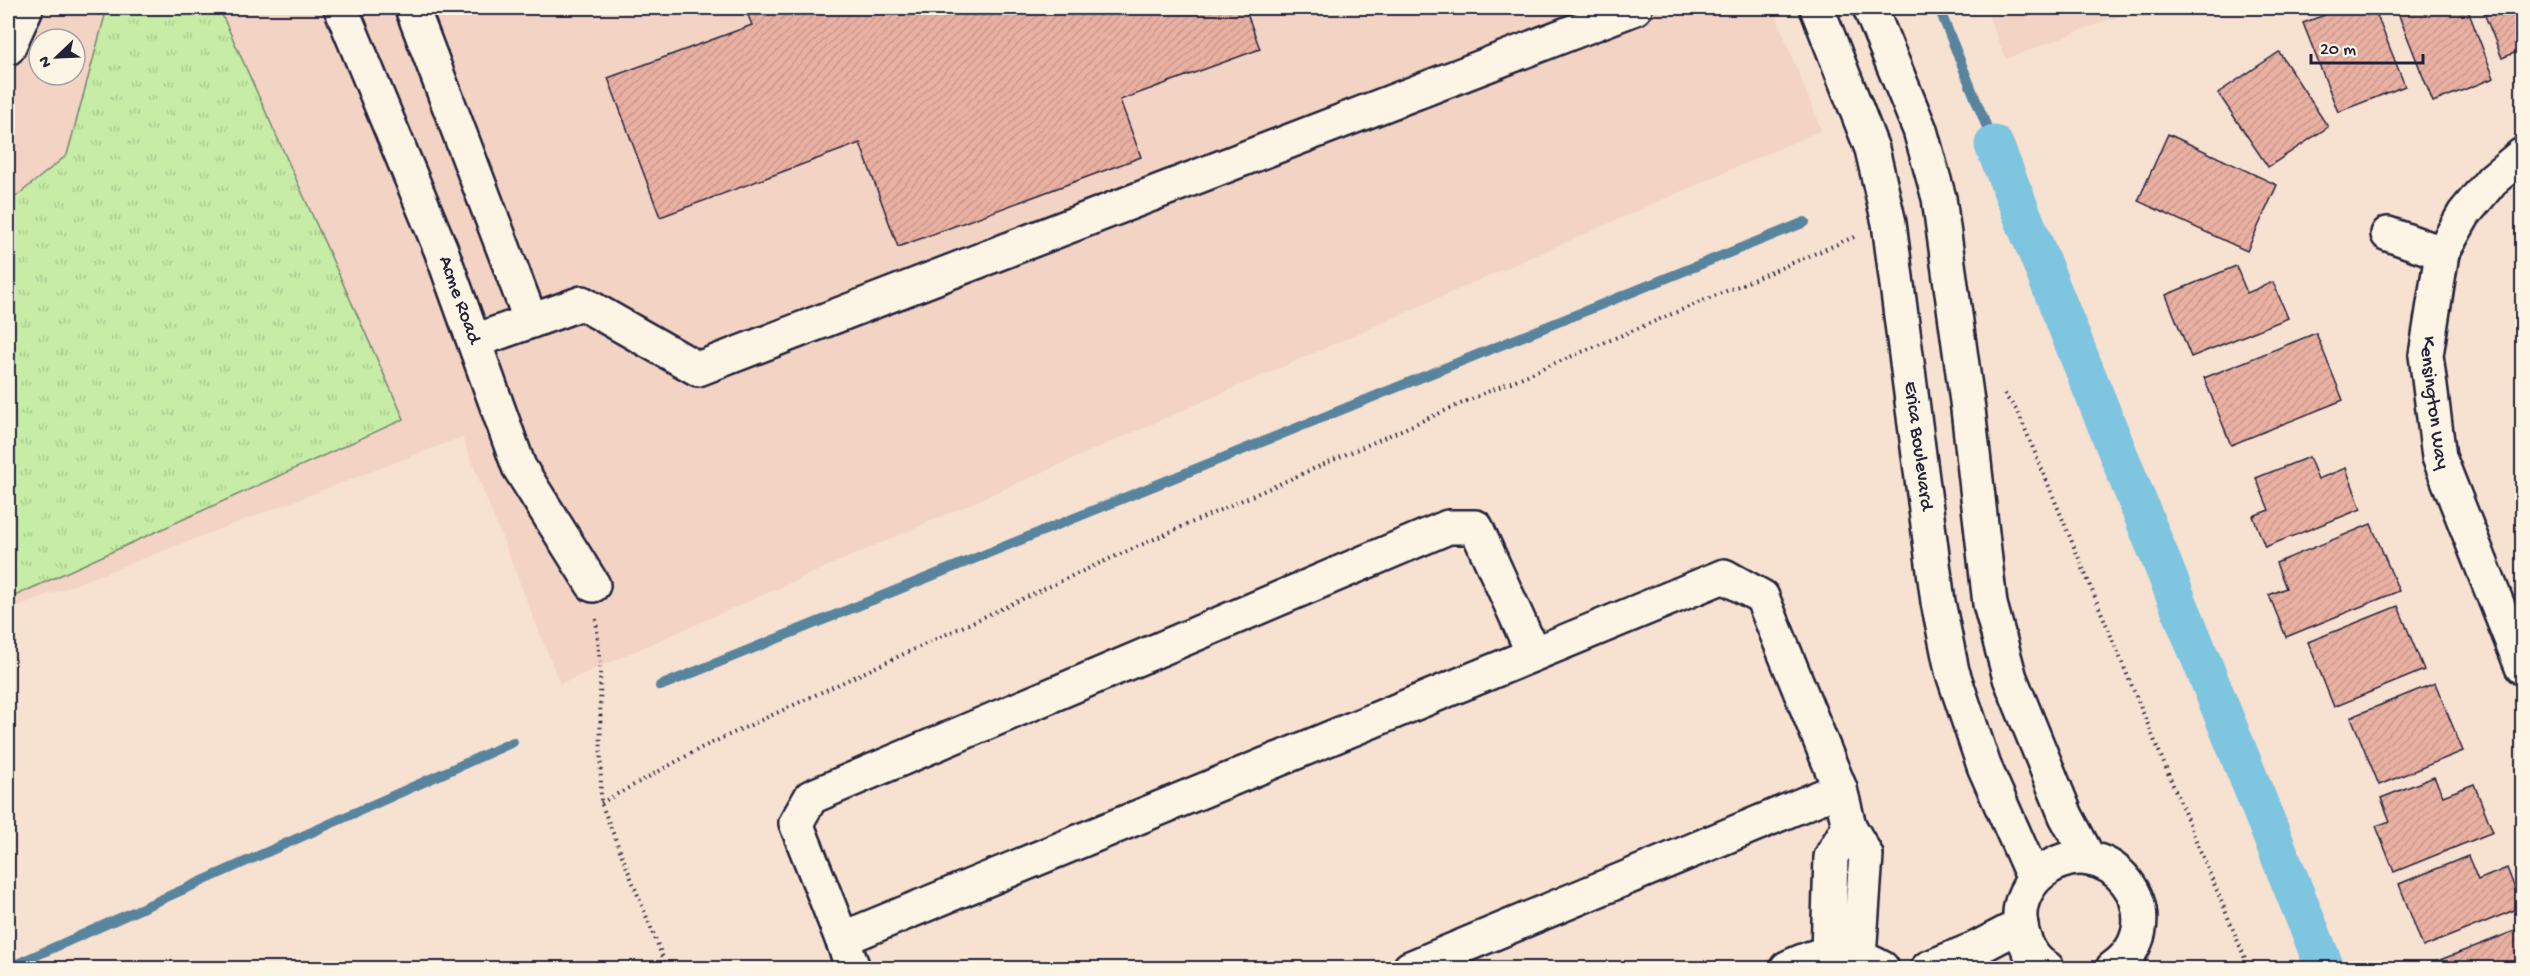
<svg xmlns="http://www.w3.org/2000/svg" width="2530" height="976" font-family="'Gochi Hand',sans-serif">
<defs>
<pattern id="grass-tufts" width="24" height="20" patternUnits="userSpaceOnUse" patternTransform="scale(1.5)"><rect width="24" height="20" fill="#c6eca6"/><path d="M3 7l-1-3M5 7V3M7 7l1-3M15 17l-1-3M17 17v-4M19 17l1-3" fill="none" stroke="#aaca90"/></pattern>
<pattern id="building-hatch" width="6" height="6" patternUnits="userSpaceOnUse" patternTransform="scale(1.5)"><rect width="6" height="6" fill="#eab1a3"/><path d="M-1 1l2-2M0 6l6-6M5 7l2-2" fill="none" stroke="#c8988d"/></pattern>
</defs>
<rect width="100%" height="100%" fill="#f7e1d1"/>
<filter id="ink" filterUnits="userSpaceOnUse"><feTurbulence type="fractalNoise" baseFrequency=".0167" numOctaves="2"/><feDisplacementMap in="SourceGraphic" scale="12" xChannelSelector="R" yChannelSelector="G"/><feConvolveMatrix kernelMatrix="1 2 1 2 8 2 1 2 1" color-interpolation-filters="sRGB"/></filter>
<g filter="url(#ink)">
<path fill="#f3d3c3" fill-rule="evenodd" d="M 8,8 L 1773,8 L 1821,130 L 560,684 L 462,437 L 8,610 ZM 39,39 L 75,39 L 75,75 L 39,75 Z
M 1985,8 L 2140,8 L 2006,59 Z"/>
<path fill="url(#grass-tufts)" stroke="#748770" stroke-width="1.5" d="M 107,8 L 219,8 L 404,419 L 8,599 L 8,203 L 67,155 Z"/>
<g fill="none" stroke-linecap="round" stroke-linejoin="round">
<path stroke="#59849d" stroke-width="10" d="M 1939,8 L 1994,145
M 660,686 L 1805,222
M 8,968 L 513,742"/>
<path stroke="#7ec5df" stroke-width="39" d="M 1994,145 L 2325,968"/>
</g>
<path fill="url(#building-hatch)" stroke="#22223b" stroke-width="1.5" d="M 745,8 L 1245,8 L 1260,49 L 1120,100 L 1141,157 L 898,247 L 860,143 L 660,217 L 608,78 L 752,25 Z
M 2343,8 L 2374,8 L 2405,86 L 2338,112 L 2303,23 Z
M 2396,8 L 2467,8 L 2494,78 L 2433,102 Z
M 2482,8 L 2522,8 L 2522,50 L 2502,58 Z
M 2279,52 L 2328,127 L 2268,167 L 2218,93 Z
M 2168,134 L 2277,185 L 2247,251 L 2138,201 Z
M 2236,266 L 2247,293 L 2273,282 L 2288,318 L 2191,357 L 2166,295 Z
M 2316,333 L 2343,400 L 2231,445 L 2204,378 Z
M 2309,457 L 2318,479 L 2346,468 L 2361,509 L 2265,547 L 2253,516 L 2269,510 L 2256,478 Z
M 2371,524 L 2399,591 L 2286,637 L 2269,595 L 2286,588 L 2276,563 Z
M 2398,606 L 2424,670 L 2334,707 L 2308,642 Z
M 2435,683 L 2463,751 L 2379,785 L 2351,717 Z
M 2434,777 L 2443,796 L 2474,784 L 2493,832 L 2394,872 L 2376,826 L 2390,821 L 2381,798 Z
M 2468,856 L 2478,880 L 2507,868 L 2522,907 L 2423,947 L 2399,884 Z
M 2522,928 L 2522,968 L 2438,968 L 2435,962 Z"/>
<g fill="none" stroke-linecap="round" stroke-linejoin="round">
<defs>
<g id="minor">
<path id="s1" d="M 341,8 L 441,250 L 519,467 L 593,585"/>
<path d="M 412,8 L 531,321"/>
<path id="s2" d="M 1817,8 L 1872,149 L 1889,223 L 1938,602 L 1952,671 L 1984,766 L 2034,879"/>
<path d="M 1870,8 L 1920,130 L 1939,198 L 1968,409 L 1990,604 L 2010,678 L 2066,816 L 2089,859"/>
<path d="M 8,48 L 26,8"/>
<path id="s3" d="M 2522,155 L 2492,180 L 2464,214 L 2442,253 L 2426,355 L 2439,457 L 2522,667"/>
<path d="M 2388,234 L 2442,253"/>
<path d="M 475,341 L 582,303 L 698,369 L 1635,8"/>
<path d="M 842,939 L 796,823 L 811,797 L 1448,527 L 1476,527 L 1533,653"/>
<path d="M 1828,953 L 1831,857 L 1849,826 L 1866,855 L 1859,956"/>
<path d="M 853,968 L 842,939 L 1724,576 L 1762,597 L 1840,789 L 1849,826"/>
<path d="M 1410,968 L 1840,789"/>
<path d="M 1787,968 C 1825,949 1845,948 1882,968"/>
<path d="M 1928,968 L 1977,948 L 2021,925"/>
<path d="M 2047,968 C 2030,960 2021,936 2020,918 C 2019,902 2028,884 2040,874 C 2106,819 2181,920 2113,968"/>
</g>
</defs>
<use href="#minor" stroke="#22223b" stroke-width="38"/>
<path stroke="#22223b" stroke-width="4" stroke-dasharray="1.5 4.5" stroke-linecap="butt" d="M 2004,394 L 2018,412 L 2249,968
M 596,619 L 600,662 L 601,803 L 667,968
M 601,803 L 701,748 L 1100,563 L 1492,390 L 1854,237"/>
<use href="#minor" stroke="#fcf5e5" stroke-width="33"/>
</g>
</g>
<g text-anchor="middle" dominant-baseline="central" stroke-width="5" stroke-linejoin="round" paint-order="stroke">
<g font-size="20" fill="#22223b" stroke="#fcf5e5">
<text stroke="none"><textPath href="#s1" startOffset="315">Acme Road</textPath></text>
<text stroke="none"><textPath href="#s3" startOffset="279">Kensington Way</textPath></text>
<text stroke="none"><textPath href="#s2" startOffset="452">Erica Boulevard</textPath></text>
</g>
</g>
<rect width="2530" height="976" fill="none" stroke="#fcf5e5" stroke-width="30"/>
<rect x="15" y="15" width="2500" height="946" fill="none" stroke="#22223b" stroke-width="2" filter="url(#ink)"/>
<g transform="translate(57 57) rotate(247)"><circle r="28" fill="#fcf5e5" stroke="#a5a1a1" stroke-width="1.5"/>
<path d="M0-4.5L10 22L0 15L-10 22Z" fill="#22223b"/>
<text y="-9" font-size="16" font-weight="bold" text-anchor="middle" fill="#22223b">N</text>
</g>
<path d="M2311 54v9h112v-9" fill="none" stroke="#22223b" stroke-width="3"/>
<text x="2320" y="54" font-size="18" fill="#22223b" stroke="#fcf5e5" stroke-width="4.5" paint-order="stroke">20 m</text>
</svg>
